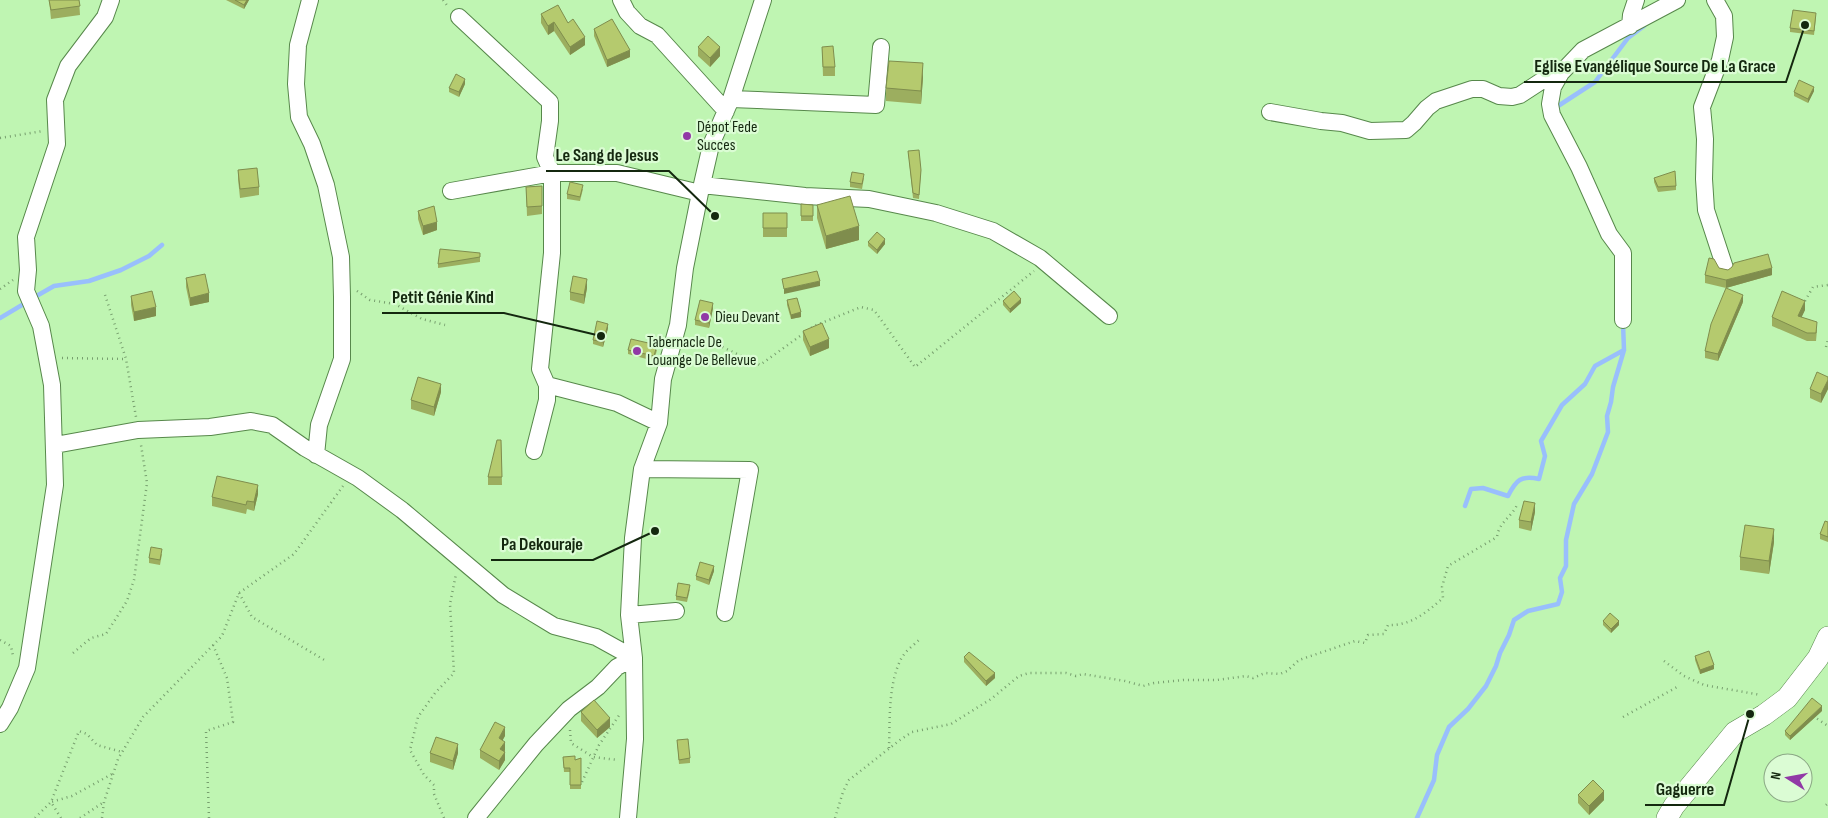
<svg xmlns="http://www.w3.org/2000/svg" width="1828" height="818" font-family="'Sofia Sans Condensed',sans-serif">
<rect width="100%" height="100%" fill="#bff5b2"/>
<g fill="none" stroke-linecap="round" stroke-linejoin="round">
<path stroke="#99bffc" stroke-width="4.5" d="M 1555,108 L 1595,82 L 1628,38 L 1644,26
M 33,298 L 54,286 L 89,281 L 121,270 L 149,256 L 162,245
M 0,318 L 27,302
M 1465,506 L 1471,489 L 1483,488 L 1508,496 C 1516,480 1521,475 1539,479 L 1545,456 L 1541,441 L 1562,405 L 1585,384 L 1595,366 L 1624,350
M 1417,818 L 1434,780 L 1437,755 L 1449,727 L 1468,709 L 1486,686 L 1496,666 L 1500,653 L 1509,635 L 1514,620 L 1528,611 L 1558,604 L 1562,592 L 1560,578 L 1566,566 L 1566,540 L 1574,504 L 1592,474 L 1608,432 L 1607,416 L 1611,402 L 1613,387 L 1624,350 L 1623,323"/>
<defs>
<path id="minor" d="M 310,0 L 298,45 L 296,84 L 299,117 L 312,144 L 326,185 L 341,257 L 342,297 L 342,359 L 319,425 L 316,455
M 621,0 L 627,12 L 640,26 L 657,35 L 726,111
M 1715,0 L 1724,16 L 1725,37 L 1720,60 L 1702,107 L 1705,139 L 1704,179 L 1706,210 L 1725,268
M 459,17 L 550,102 L 550,121 L 545,157 L 552,173 L 552,253 L 540,369 L 547,385 L 617,403 L 659,423
M 1630,26 L 1631,15 L 1636,0
M 731,99 L 876,105 L 881,47
M 1270,112 L 1321,121 L 1342,123 L 1370,131 L 1406,130 L 1414,123 L 1427,108 L 1436,101 L 1472,89 L 1483,89 L 1499,96 L 1512,97 L 1520,95 L 1543,80 L 1561,73
M 702,185 L 805,196 L 869,199 L 936,213 L 993,231 L 1040,258 L 1109,316
M 451,191 L 552,173 L 617,173 L 700,193
M 1623,320 L 1623,253 L 1609,234 L 1579,167 L 1552,115 L 1550,104 L 1553,87 L 1561,73 L 1583,50 L 1677,0
M 55,445 L 138,430 L 210,427 L 251,421 L 272,425 L 305,448 L 358,478 L 402,510 L 503,595 L 554,626 L 596,637 L 634,658
M 534,451 L 547,400 L 547,385
M 642,469 L 750,470 L 725,613
M 629,615 L 676,611
M 0,724 L 10,708 L 27,668 L 55,485 L 52,385 L 41,326 L 26,291 L 28,270 L 26,237 L 57,144 L 55,100 L 68,66 L 105,17 L 111,0
M 476,818 L 536,744 L 569,709 L 598,687 L 617,667 L 634,658
M 628,818 L 635,739 L 634,658 L 629,615 L 633,538 L 642,469 L 659,423 L 663,379 L 678,325 L 685,268 L 700,193 L 711,145 L 731,99 L 763,0"/>
<path id="tertiary" d="M 1667,818 L 1674,806 L 1735,732 L 1764,715 L 1787,698 L 1818,658 L 1828,637"/>
</defs>
<use href="#minor" stroke="#57884b" stroke-width="18"/>
<use href="#tertiary" stroke="#57884b" stroke-width="22"/>
<path stroke="#779f6e" stroke-width="2.5" stroke-dasharray="1 4" stroke-linecap="butt" d="M 443,0 L 449,8
M 0,138 L 43,131
M 0,289 L 13,280
M 357,291 L 370,300 L 395,304 L 422,319 L 445,325
M 105,295 L 126,359 L 136,417
M 1805,301 L 1813,287 L 1828,285
M 689,340 L 708,340 L 760,365 L 814,326 L 861,307 L 874,310 L 915,367 L 1034,271
M 1826,347 L 1828,339
M 62,358 L 126,359
M 239,593 L 252,617 L 326,661
M 0,640 L 11,646 L 13,656
M 73,653 L 91,638 L 106,634 L 127,601 L 134,580 L 147,483 L 141,445
M 1664,661 L 1684,676 L 1704,685 L 1761,695
M 1813,716 L 1828,726
M 1623,717 L 1677,687
M 570,730 L 571,743 L 593,757 L 618,760
M 889,748 C 890,719 888,685 901,659 C 905,651 914,645 920,639
M 582,782 L 599,745 L 620,714
M 1826,805 L 1828,803
M 35,818 L 51,802 L 79,731 L 87,734 L 97,745 L 122,752
M 61,818 L 51,802 L 72,796 L 112,774
M 80,818 L 104,802
M 102,818 L 104,802 L 118,759 L 143,717 L 222,636 L 239,593 L 294,554 L 343,486
M 209,818 L 206,731 L 233,722 L 227,678 L 213,645
M 444,818 L 434,794 L 434,785 L 424,775 L 410,750 L 418,717 L 435,693 L 454,673 L 450,604 L 456,574
M 835,818 L 843,792 L 849,780 L 900,740 L 912,732 L 951,724 L 991,699 L 1019,676 L 1029,673 L 1066,673 L 1076,676 L 1083,674 L 1125,681 L 1143,686 L 1154,683 L 1183,680 L 1217,680 L 1246,676 L 1253,678 L 1265,673 L 1280,674 L 1287,671 L 1299,660 L 1355,641 L 1365,643 L 1368,635 L 1384,634 L 1388,625 C 1411,626 1427,612 1443,598 L 1442,587 L 1448,566 L 1497,537 C 1499,522 1510,519 1517,505"/>
<use href="#minor" stroke="#fff" stroke-width="16"/>
<use href="#tertiary" stroke="#fff" stroke-width="21"/>
</g>
<path fill="#9cae5f" d="M 49,0 L 79,0 L 80,15 L 51,19 Z
M 226,0 L 249,0 L 244,9 Z
M 541,14 L 568,23 L 585,45 L 570,55 L 554,31 L 548,35 L 541,23 Z
M 1816,17 L 1814,35 L 1790,32 L 1790,28 Z
M 594,29 L 630,57 L 607,67 L 594,36 Z
M 698,47 L 720,56 L 710,67 L 698,56 Z
M 822,47 L 835,67 L 835,76 L 823,76 Z
M 923,77 L 921,104 L 886,101 L 886,88 Z
M 465,84 L 459,97 L 449,92 L 449,88 Z
M 1814,91 L 1808,103 L 1794,96 L 1794,92 Z
M 908,151 L 921,170 L 919,199 L 913,198 Z
M 238,170 L 259,187 L 259,195 L 240,198 L 238,179 Z
M 864,178 L 862,189 L 850,187 L 850,182 Z
M 1654,178 L 1676,186 L 1676,190 L 1658,192 L 1654,182 Z
M 542,186 L 542,214 L 527,216 L 526,187 Z
M 583,189 L 580,201 L 567,199 L 567,194 Z
M 801,204 L 813,205 L 813,221 L 801,221 Z
M 817,205 L 859,240 L 826,249 L 817,218 Z
M 418,211 L 437,230 L 423,235 L 418,219 Z
M 787,213 L 787,237 L 763,237 L 763,228 Z
M 868,242 L 885,244 L 877,254 L 868,246 Z
M 480,253 L 480,262 L 438,268 L 438,264 Z
M 1719,268 L 1728,270 L 1772,275 L 1726,288 L 1705,283 L 1705,275 Z
M 186,278 L 209,302 L 190,306 L 186,287 Z
M 587,288 L 584,304 L 570,300 L 570,292 Z
M 131,296 L 156,316 L 134,321 L 131,305 Z
M 787,300 L 801,317 L 791,319 L 787,305 Z
M 1003,301 L 1021,303 L 1010,313 L 1003,305 Z
M 1743,302 L 1718,361 L 1705,358 L 1705,351 Z
M 713,308 L 709,328 L 695,325 L 695,320 Z
M 1805,310 L 1801,317 L 1817,330 L 1816,341 L 1807,341 L 1772,326 L 1772,317 Z
M 608,328 L 603,347 L 593,344 L 593,340 Z
M 803,331 L 829,348 L 810,356 L 803,340 Z
M 628,350 L 657,350 L 654,361 L 628,354 Z
M 1828,377 L 1828,389 L 1821,403 L 1810,398 L 1810,389 Z
M 441,392 L 434,416 L 411,409 L 411,400 Z
M 501,440 L 502,485 L 488,485 L 488,477 Z
M 258,494 L 254,511 L 247,509 L 246,514 L 212,506 L 212,497 Z
M 1535,512 L 1531,531 L 1519,528 L 1519,520 Z
M 1828,522 L 1828,542 L 1820,539 L 1820,534 Z
M 1774,542 L 1769,574 L 1740,570 L 1740,557 Z
M 162,554 L 160,565 L 149,563 L 149,558 Z
M 714,571 L 709,585 L 696,580 L 696,576 Z
M 690,589 L 687,602 L 676,600 L 676,596 Z
M 1603,621 L 1619,625 L 1611,633 L 1603,625 Z
M 1695,656 L 1714,669 L 1700,674 L 1695,660 Z
M 964,657 L 995,678 L 986,686 L 964,662 Z
M 1822,711 L 1790,740 L 1785,735 L 1785,731 Z
M 581,712 L 610,727 L 597,738 L 581,721 Z
M 505,736 L 502,740 L 505,750 L 505,760 L 499,770 L 480,758 L 480,750 Z
M 677,740 L 690,758 L 690,763 L 679,764 Z
M 430,753 L 458,753 L 453,770 L 430,762 Z
M 563,757 L 575,760 L 581,758 L 581,789 L 570,789 L 570,772 L 564,772 Z
M 1578,795 L 1604,800 L 1589,815 L 1578,803 Z"/>
<path fill="#7f8d4d" d="M 247,0 L 249,0 L 244,9 L 244,5 Z
M 554,22 L 554,31 L 548,35 L 548,26 Z
M 585,37 L 585,45 L 570,55 L 570,47 Z
M 720,47 L 720,56 L 710,67 L 710,58 Z
M 630,50 L 630,57 L 607,67 L 607,60 Z
M 923,63 L 923,77 L 921,104 L 921,91 Z
M 465,79 L 465,84 L 459,97 L 459,92 Z
M 1814,87 L 1814,91 L 1808,103 L 1808,99 Z
M 437,222 L 437,230 L 423,235 L 423,226 Z
M 859,226 L 859,240 L 826,249 L 826,236 Z
M 885,239 L 885,244 L 877,254 L 877,250 Z
M 1772,268 L 1772,275 L 1726,288 L 1726,280 Z
M 587,279 L 587,288 L 584,304 L 584,295 Z
M 820,281 L 820,286 L 784,294 L 784,289 Z
M 209,293 L 209,302 L 190,306 L 190,298 Z
M 1743,295 L 1743,302 L 1718,361 L 1718,354 Z
M 1021,299 L 1021,303 L 1010,313 L 1010,309 Z
M 1805,301 L 1805,310 L 1798,325 L 1798,316 Z
M 713,303 L 713,308 L 709,328 L 709,323 Z
M 156,307 L 156,316 L 134,321 L 134,312 Z
M 801,312 L 801,317 L 791,319 L 791,315 Z
M 608,324 L 608,328 L 603,347 L 603,342 Z
M 829,339 L 829,348 L 810,356 L 810,347 Z
M 1828,380 L 1828,389 L 1821,403 L 1821,394 Z
M 441,384 L 441,392 L 434,416 L 434,407 Z
M 258,485 L 258,494 L 254,511 L 254,502 Z
M 1535,503 L 1535,512 L 1531,531 L 1531,522 Z
M 1774,529 L 1774,542 L 1769,574 L 1769,561 Z
M 714,566 L 714,571 L 709,585 L 709,580 Z
M 1619,621 L 1619,625 L 1611,633 L 1611,629 Z
M 1714,665 L 1714,669 L 1700,674 L 1700,670 Z
M 995,673 L 995,678 L 986,686 L 986,681 Z
M 1822,706 L 1822,711 L 1790,740 L 1790,736 Z
M 610,718 L 610,727 L 597,738 L 597,730 Z
M 505,727 L 505,736 L 499,747 L 499,738 Z
M 505,742 L 505,750 L 500,758 L 500,749 Z
M 458,744 L 458,753 L 453,770 L 453,761 Z
M 505,752 L 505,760 L 499,770 L 499,761 Z
M 1604,791 L 1604,800 L 1589,815 L 1589,806 Z"/>
<path fill="#b5ca6e" stroke="#7f8d4d" d="M 49,0 L 79,0 L 80,6 L 51,10 Z
M 235,0 L 247,0 L 244,5 Z
M 558,5 L 568,23 L 573,19 L 585,37 L 570,47 L 554,22 L 548,26 L 541,14 Z
M 1793,10 L 1816,13 L 1814,31 L 1790,28 Z
M 612,19 L 630,50 L 607,60 L 594,29 Z
M 708,36 L 720,47 L 710,58 L 698,47 Z
M 833,46 L 835,67 L 823,67 L 822,47 Z
M 889,61 L 923,63 L 921,91 L 886,88 Z
M 456,74 L 465,79 L 459,92 L 449,88 Z
M 1799,80 L 1814,87 L 1808,99 L 1794,92 Z
M 919,150 L 921,170 L 919,195 L 913,193 L 908,151 Z
M 257,168 L 259,187 L 240,189 L 238,170 Z
M 1675,171 L 1676,186 L 1658,187 L 1654,178 Z
M 852,172 L 864,174 L 862,184 L 850,182 Z
M 570,182 L 583,185 L 580,197 L 567,194 Z
M 542,186 L 542,206 L 527,207 L 526,187 Z
M 850,196 L 859,226 L 826,236 L 817,205 Z
M 801,204 L 813,205 L 813,216 L 801,216 Z
M 434,206 L 437,222 L 423,226 L 418,211 Z
M 763,213 L 787,213 L 787,228 L 763,228 Z
M 877,232 L 885,239 L 877,250 L 868,242 Z
M 440,249 L 480,253 L 480,257 L 438,264 Z
M 1768,254 L 1772,268 L 1726,280 L 1705,275 L 1709,258 L 1714,259 L 1719,268 L 1728,270 L 1732,267 L 1734,263 Z
M 817,271 L 820,281 L 784,289 L 782,279 Z
M 205,274 L 209,293 L 190,298 L 186,278 Z
M 573,276 L 587,279 L 584,295 L 570,292 Z
M 1726,288 L 1743,295 L 1718,354 L 1705,351 L 1711,324 Z
M 152,291 L 156,307 L 134,312 L 131,296 Z
M 1014,291 L 1021,299 L 1010,309 L 1003,301 Z
M 1782,291 L 1805,301 L 1798,316 L 1817,322 L 1816,333 L 1807,333 L 1772,317 Z
M 797,298 L 801,312 L 791,315 L 787,300 Z
M 700,300 L 713,303 L 709,323 L 695,320 Z
M 597,321 L 608,324 L 603,342 L 593,340 Z
M 822,323 L 829,339 L 810,347 L 803,331 Z
M 631,339 L 657,345 L 654,356 L 628,350 Z
M 1817,372 L 1828,377 L 1828,380 L 1821,394 L 1810,389 Z
M 418,377 L 441,384 L 434,407 L 411,400 Z
M 497,440 L 501,440 L 502,477 L 488,477 Z
M 217,476 L 258,485 L 254,502 L 247,501 L 246,505 L 212,497 Z
M 1524,501 L 1535,503 L 1531,522 L 1519,520 Z
M 1825,521 L 1828,522 L 1828,537 L 1820,534 Z
M 1745,525 L 1774,529 L 1769,561 L 1740,557 Z
M 151,547 L 162,549 L 160,560 L 149,558 Z
M 700,562 L 714,566 L 709,580 L 696,576 Z
M 678,583 L 690,585 L 687,598 L 676,596 Z
M 1610,613 L 1619,621 L 1611,629 L 1603,621 Z
M 1709,651 L 1714,665 L 1700,670 L 1695,656 Z
M 969,652 L 995,673 L 986,681 L 964,657 Z
M 1812,698 L 1822,706 L 1790,736 L 1785,731 Z
M 594,700 L 610,718 L 597,730 L 581,712 Z
M 495,722 L 505,727 L 499,738 L 505,742 L 500,749 L 505,752 L 499,761 L 480,750 Z
M 436,737 L 458,744 L 453,761 L 430,753 Z
M 688,739 L 690,758 L 679,760 L 677,740 Z
M 575,756 L 575,760 L 581,758 L 581,785 L 570,785 L 570,768 L 564,768 L 563,757 Z
M 1593,780 L 1604,791 L 1589,806 L 1578,795 Z"/>
<g fill="#9139a6" stroke="#dbfcd4" stroke-width="2">
<circle cx="687" cy="136" r="5"/>
<circle cx="705" cy="317" r="5"/>
<circle cx="637" cy="351" r="5"/>
</g>
<g text-anchor="middle" dominant-baseline="central" stroke-width="4.5" stroke-linejoin="round" paint-order="stroke">
<g font-size="16" fill="#14280f" stroke="#dbfcd4" text-anchor="start">
<text x="697" y="127">Dépot Fede<tspan x="697" dy="18">Succes</tspan></text>
<text x="715" y="317">Dieu Devant</text>
<text x="647" y="342">Tabernacle De<tspan x="647" dy="18">Louange De Bellevue</tspan></text>
</g>
</g>
<path fill="none" stroke="#14280f" stroke-width="2" d="M1805 25L1786 82H1524M715 216L669 171H546M601 336L504 313H382M655 531L593 560H491M1750 714L1724 805H1645"/>
<g fill="#14280f" stroke="#dbfcd4" stroke-width="2">
<circle cx="1805" cy="25" r="5"/>
<circle cx="715" cy="216" r="5"/>
<circle cx="601" cy="336" r="5"/>
<circle cx="655" cy="531" r="5"/>
<circle cx="1750" cy="714" r="5"/>
</g>
<g font-size="18" text-anchor="middle" font-weight="bold" fill="#14280f" stroke="#dbfcd4" stroke-width="4.5" stroke-linejoin="round" paint-order="stroke">
<text x="1655" y="72">Eglise Evangélique Source De La Grace</text>
<text x="607" y="161">Le Sang de Jesus</text>
<text x="443" y="303">Petit Génie Kind</text>
<text x="542" y="550">Pa Dekouraje</text>
<text x="1685" y="795">Gaguerre</text>
</g>
<g transform="translate(1788 778) rotate(281)"><circle r="24" fill="#dbfcd4" stroke="#8ba785"/>
<path d="M0-4L9 19L0 12L-9 19Z" fill="#9139a6"/>
<text y="-8" font-size="14" font-weight="bold" text-anchor="middle" fill="#14280f">N</text>
</g>
</svg>
